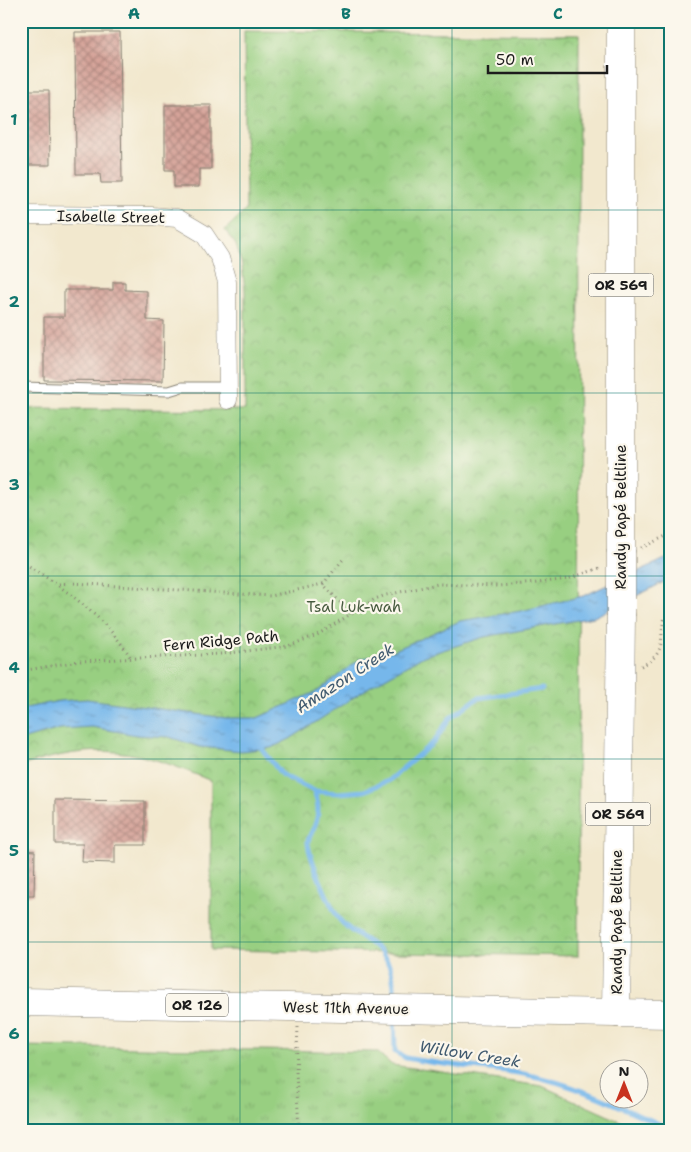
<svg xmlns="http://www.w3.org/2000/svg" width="691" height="1152" font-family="'Shantell Sans',sans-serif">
<defs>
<pattern id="grass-tufts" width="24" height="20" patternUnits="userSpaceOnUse" patternTransform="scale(1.25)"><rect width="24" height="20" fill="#98cf81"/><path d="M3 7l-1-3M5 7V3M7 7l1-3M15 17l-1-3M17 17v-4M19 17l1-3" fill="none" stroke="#82b16f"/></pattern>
<pattern id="park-crowns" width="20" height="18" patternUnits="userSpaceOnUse" patternTransform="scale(1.25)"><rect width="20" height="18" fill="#98cf81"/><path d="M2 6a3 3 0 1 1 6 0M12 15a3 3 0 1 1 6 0" fill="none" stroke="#82b16f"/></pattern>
<pattern id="water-ripples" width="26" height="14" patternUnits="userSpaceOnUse" patternTransform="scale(1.25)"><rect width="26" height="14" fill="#76b7eb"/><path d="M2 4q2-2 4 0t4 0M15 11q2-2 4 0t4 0" fill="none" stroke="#6094be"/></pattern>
<pattern id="building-cross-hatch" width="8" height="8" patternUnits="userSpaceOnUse" patternTransform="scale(1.25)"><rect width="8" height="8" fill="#d5a399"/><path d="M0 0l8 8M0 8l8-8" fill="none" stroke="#ac847c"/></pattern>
</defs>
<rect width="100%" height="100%" fill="#fbf7ec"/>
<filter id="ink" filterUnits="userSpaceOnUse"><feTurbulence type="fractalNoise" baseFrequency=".02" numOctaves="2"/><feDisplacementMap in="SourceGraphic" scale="10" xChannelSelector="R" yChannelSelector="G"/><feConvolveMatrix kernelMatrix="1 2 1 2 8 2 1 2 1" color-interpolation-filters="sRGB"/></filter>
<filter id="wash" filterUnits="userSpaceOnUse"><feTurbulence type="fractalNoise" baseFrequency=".0096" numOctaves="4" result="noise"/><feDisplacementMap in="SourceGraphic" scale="20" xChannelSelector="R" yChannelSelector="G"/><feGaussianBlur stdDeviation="1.12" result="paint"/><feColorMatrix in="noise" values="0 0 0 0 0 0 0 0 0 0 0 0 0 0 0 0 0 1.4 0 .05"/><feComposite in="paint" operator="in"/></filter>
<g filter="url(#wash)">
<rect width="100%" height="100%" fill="#f2e8ce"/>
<path fill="url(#grass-tufts)" stroke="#5a764e" d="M 21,1046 L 377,1052 L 392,1065 L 542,1086 L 642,1131 L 21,1131 Z"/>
<path fill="url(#park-crowns)" stroke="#5a764e" d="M 244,31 L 579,34 L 578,956 L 211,950 L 211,781 C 138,749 98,741 21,766 L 21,408 L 245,410 L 245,291 L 242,265 L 236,245 L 225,230 L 246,210 Z"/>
<path fill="url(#water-ripples)" stroke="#496a84" d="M 670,557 L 670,579 L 594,617 L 484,637 L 424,656 L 371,686 L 290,739 L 271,748 L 241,751 L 200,747 L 169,737 L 136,735 L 92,727 L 60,729 L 21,740 L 21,709 L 59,701 L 87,699 L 226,718 L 257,718 L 318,691 L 360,659 L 395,650 L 460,621 L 521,611 L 583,596 Z"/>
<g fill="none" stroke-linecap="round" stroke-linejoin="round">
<path stroke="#76b7eb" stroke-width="5" d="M 259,745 L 282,775 L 314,791 C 319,803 320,814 314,827 C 312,832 309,837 308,841 C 307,854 330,904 337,916 C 344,927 356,934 367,941 C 390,955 395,974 394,1000
M 314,791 L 338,793 L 364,791 L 388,781 L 434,742 L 450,718 L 478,698 L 542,689
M 394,1016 L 395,1052 L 406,1058 C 445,1066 485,1067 524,1074 C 575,1084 622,1107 670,1129"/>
</g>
<g id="blocks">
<path fill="url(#building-cross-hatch)" d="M 75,32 L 120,32 L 122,183 L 101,183 L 100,174 L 76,174 Z
M 21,90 L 49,90 L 50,165 L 21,165 Z
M 165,105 L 211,105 L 211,169 L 199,169 L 199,187 L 174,187 L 174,170 L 165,170 Z
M 113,282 L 125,282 L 125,290 L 147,291 L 147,320 L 164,321 L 163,381 L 44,380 L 44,317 L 64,317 L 64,290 L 113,290 Z
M 55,800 L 145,801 L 145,845 L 115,845 L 115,863 L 82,862 L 83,844 L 55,844 Z
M 21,850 L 35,851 L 34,895 L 21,895 Z"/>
</g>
</g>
<g filter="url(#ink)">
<use href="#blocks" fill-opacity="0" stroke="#878275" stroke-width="1"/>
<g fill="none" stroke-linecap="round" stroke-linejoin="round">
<defs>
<path id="service" d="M 21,387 L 169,391 L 182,387 L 228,387"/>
<path id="minor" d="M 21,215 L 151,216 L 177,218 L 204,234 L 220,258 L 227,282 L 228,400"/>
<path id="primary" d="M 616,1013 L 670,1014"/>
<path id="trunk" d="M 621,21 L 621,550
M 21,1002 L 616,1013 L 621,616"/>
</defs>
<use href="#service" stroke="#878275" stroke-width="11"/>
<use href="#minor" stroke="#878275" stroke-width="19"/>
<use href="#primary" stroke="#878275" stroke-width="29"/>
<use href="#trunk" stroke="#878275" stroke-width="29"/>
<path stroke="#878275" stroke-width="3" stroke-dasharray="1 4" stroke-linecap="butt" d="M 641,548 L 670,534
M 21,561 C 62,587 105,616 131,658
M 59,584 L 72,583 L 271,596 L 323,584 L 351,614
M 323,584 L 345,557
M 641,666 C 674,651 653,629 670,610
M 21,671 L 79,661 L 221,654 L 288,646 L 317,635 L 375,599 L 386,595 L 438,584 L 497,586 L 538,583 L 568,579 L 600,568
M 298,1027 L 296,1071 L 299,1131"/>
<use href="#service" stroke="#fff" stroke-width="9"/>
<use href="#minor" stroke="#fff" stroke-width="18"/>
<use href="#primary" stroke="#fff" stroke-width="28"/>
<use href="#trunk" stroke="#fff" stroke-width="28"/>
<defs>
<path id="trunk-bridge" d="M 621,616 L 621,550"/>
</defs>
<use href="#trunk-bridge" stroke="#878275" stroke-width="29" stroke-linecap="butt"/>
<use href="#trunk-bridge" stroke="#fff" stroke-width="28"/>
</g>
</g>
<path fill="none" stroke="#0f766e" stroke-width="1" stroke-opacity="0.55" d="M 240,21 L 240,1131M 452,21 L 452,1131M 21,210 L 670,210M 21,393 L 670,393M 21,576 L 670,576M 21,759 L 670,759M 21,942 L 670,942"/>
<g text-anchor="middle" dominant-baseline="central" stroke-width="4.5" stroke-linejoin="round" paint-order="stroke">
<g fill="#fbf7ec" stroke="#5f5e5a" stroke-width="1">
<rect x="588.5" y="273.5" width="65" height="23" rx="4"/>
<rect x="585.5" y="802.5" width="65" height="23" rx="4"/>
<rect x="166" y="993.5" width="62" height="23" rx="4"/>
</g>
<g font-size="14" font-weight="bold" fill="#1c1c1c">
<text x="621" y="285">OR 569</text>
<text x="618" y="814">OR 569</text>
<text x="197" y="1005">OR 126</text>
</g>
<g font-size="15" fill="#1c1c1c" stroke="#fbf7ec">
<text transform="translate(111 217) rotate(1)">Isabelle Street</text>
<text transform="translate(621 517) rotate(-90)">Randy Papé Beltline</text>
<text transform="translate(221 641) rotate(-5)">Fern Ridge Path</text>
<text transform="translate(617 922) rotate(-90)">Randy Papé Beltline</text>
<text transform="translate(346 1008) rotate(1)">West 11th Avenue</text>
</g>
<g font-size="15" fill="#475b3f" stroke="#fbf7ec">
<text x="354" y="607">Tsal Luk-wah</text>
</g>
<g font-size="16" font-style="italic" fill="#405a6f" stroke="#fbf7ec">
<text transform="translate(345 678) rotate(-33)">Amazon Creek</text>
<text transform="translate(470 1054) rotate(9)">Willow Creek</text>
</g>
</g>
<rect width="691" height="1152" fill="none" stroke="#fbf7ec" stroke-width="55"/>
<g transform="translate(624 1084)"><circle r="24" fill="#fbf7ec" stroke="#a29f99"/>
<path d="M0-4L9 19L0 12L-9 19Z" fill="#c8321e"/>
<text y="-8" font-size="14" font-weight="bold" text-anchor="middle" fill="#1c1c1c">N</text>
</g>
<path d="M488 65v8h119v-8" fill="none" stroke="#1c1c1c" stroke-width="2.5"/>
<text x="496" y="65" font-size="15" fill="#1c1c1c" stroke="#fbf7ec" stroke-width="4" paint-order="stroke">50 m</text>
<rect x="28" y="28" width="636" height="1096" fill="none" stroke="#0f766e" stroke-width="2"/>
<g font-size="16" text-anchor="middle" font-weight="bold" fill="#0f766e">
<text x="134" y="19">A</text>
<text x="346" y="19">B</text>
<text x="558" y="19">C</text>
<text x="14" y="125">1</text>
<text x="14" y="307">2</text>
<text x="14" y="490">3</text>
<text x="14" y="673">4</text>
<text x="14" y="856">5</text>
<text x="14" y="1039">6</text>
</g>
</svg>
